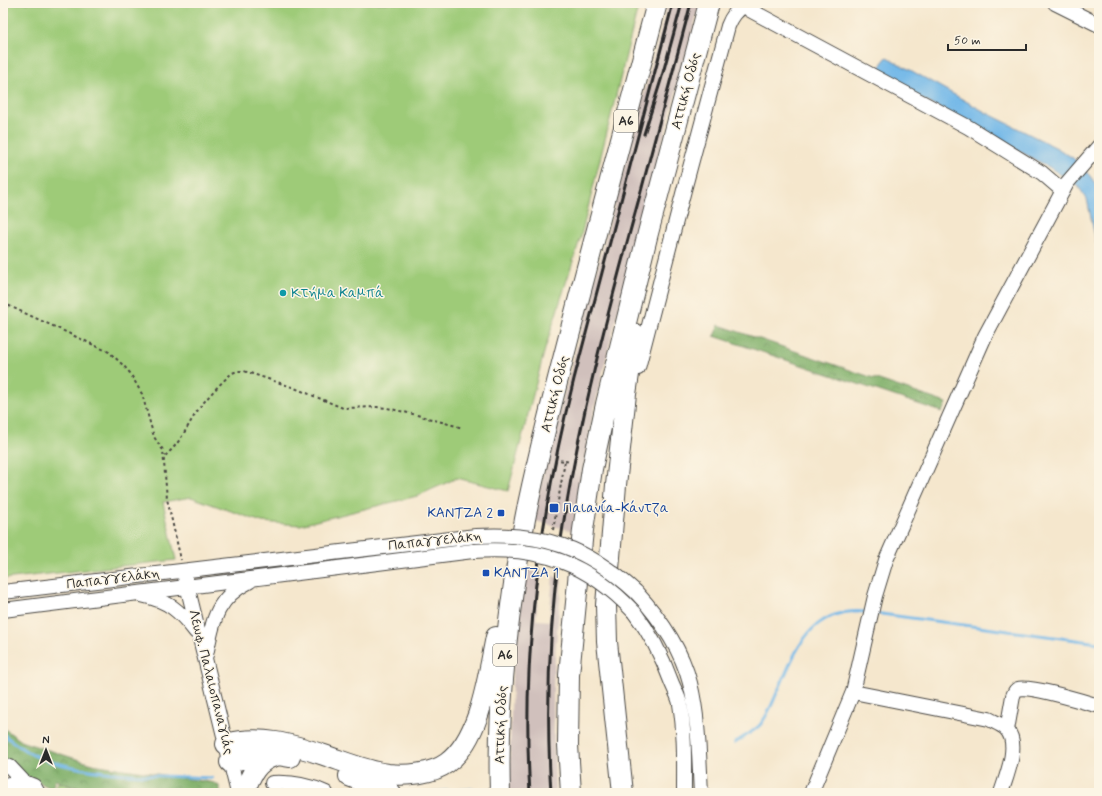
<svg xmlns="http://www.w3.org/2000/svg" width="1102" height="796" font-family="Mynerve,sans-serif">
<defs>
<pattern id="forest-crowns" width="20" height="18" patternUnits="userSpaceOnUse"><rect width="20" height="18" fill="#7eaf68"/><path d="M2 6a3 3 0 1 1 6 0M12 15a3 3 0 1 1 6 0" fill="none" stroke="#678f56"/></pattern>
</defs>
<rect width="100%" height="100%" fill="#fcf5e5"/>
<filter id="ink" filterUnits="userSpaceOnUse"><feTurbulence type="fractalNoise" baseFrequency=".025" numOctaves="2"/><feDisplacementMap in="SourceGraphic" scale="8" xChannelSelector="R" yChannelSelector="G"/><feConvolveMatrix kernelMatrix="1 2 1 2 8 2 1 2 1" color-interpolation-filters="sRGB"/></filter>
<filter id="wash" filterUnits="userSpaceOnUse"><feTurbulence type="fractalNoise" baseFrequency=".012" numOctaves="4" result="noise"/><feDisplacementMap in="SourceGraphic" scale="16" xChannelSelector="R" yChannelSelector="G"/><feGaussianBlur stdDeviation="0.9" result="paint"/><feColorMatrix in="noise" values="0 0 0 0 0 0 0 0 0 0 0 0 0 0 0 0 0 1.4 0 .05"/><feComposite in="paint" operator="in"/></filter>
<g filter="url(#wash)">
<rect width="100%" height="100%" fill="#f5e7cd"/>
<path fill="#d0c0bc" d="M 668,3 L 700,3 L 633,252 L 603,371 L 593,415 L 572,531 L 532,520 L 558,417 Z
M 525,569 L 540,573 L 536,620 L 549,621 L 553,576 L 562,579 L 556,643 L 553,688 L 555,793 L 509,793 L 512,675 Z"/>
<path fill="#9ecb78" stroke="#647b52" d="M 3,3 L 639,3 L 581,236 L 545,349 L 508,491 L 457,478 L 417,496 L 300,525 L 262,522 L 191,497 L 163,502 L 176,560 L 3,579 Z
M 58,782 L 72,787 L 70,793 L 54,793 Z"/>
<path fill="url(#forest-crowns)" stroke="#546d4a" d="M 719,325 L 946,403 L 942,412 L 714,336 Z
M 3,728 L 23,742 L 92,764 L 215,783 L 219,786 L 221,793 L 91,793 L 55,780 L 52,789 L 3,764 Z"/>
<path fill="#71b7e8" stroke="#4e718a" d="M 887,57 L 987,113 L 1057,148 L 1073,158 L 1090,176 L 1099,189 L 1099,256 L 1087,199 L 1078,186 L 1049,167 L 877,75 L 882,63 Z"/>
<g fill="none" stroke-linecap="round" stroke-linejoin="round">
<path stroke="#71b7e8" stroke-width="3" d="M 874,613 L 1099,643
M 3,734 C 12,741 23,750 33,755 C 86,777 155,775 212,778
M 735,743 C 743,737 753,732 760,725 C 767,716 772,705 776,695 C 796,652 808,606 867,612
M 424,793 L 474,789"/>
</g>
</g>
<g filter="url(#ink)">
<g fill="none" stroke-linecap="round" stroke-linejoin="round">
<defs>
<path id="minor" d="M 745,3 L 745,5 L 750,10 L 968,127 L 1042,173 L 1063,191
M 1055,3 L 1099,25
M 638,368 L 684,190 L 728,26 C 732,16 736,11 745,5
M 185,577 L 238,793
M 3,592 L 476,536
M 636,592 C 660,618 681,648 690,683 C 699,719 699,757 701,793
M 141,595 C 169,601 179,610 196,632
M 3,610 L 473,551
M 634,612 C 651,634 662,656 671,681 C 674,689 679,697 680,704 C 685,733 684,764 684,793
M 206,655 C 213,620 216,598 250,581
M 1007,730 L 1013,696 C 1014,693 1015,690 1018,689 C 1029,685 1085,702 1099,706
M 3,765 L 10,767 L 24,782
M 272,783 C 291,782 309,785 326,793
M 3,785 L 24,782 L 34,786 L 38,793
M 811,793 L 853,692
M 1001,793 C 1006,777 1020,745 1007,730 C 1003,725 994,722 989,719 L 853,692 L 875,596 L 886,560 L 985,336 L 1067,183 L 1099,146"/>
<path id="highway" d="M 226,744 C 260,735 291,744 324,755 C 345,762 366,771 388,774 C 407,776 432,774 447,763 C 481,738 488,675 496,637
M 230,762 C 252,756 267,752 290,757
M 349,776 L 391,793
M 244,793 C 250,776 257,760 276,756
M 500,793 C 497,701 508,609 525,519 C 539,448 558,379 576,309 C 603,207 630,105 657,3
M 571,793 L 568,745 L 569,675 L 583,530 L 592,469 L 606,404 L 648,233 L 709,3
M 623,793 L 607,642 L 606,605 L 616,485 L 626,394 L 635,334"/>
</defs>
<use href="#minor" stroke="#494743" stroke-width="16"/>
<use href="#highway" stroke="#494743" stroke-width="22"/>
<path stroke="#494743" stroke-width="2" stroke-dasharray="3 3" stroke-linecap="butt" d="M 3,303 L 109,352 L 124,366 L 130,373 L 142,394 L 154,437 L 163,450 L 167,499 L 181,560
M 165,456 C 181,442 185,430 196,413 C 206,398 219,385 232,373 L 238,371 L 244,371 L 292,387 L 343,408 L 377,407 L 387,408 L 417,415 L 463,428
M 565,461 L 570,462
M 553,530 L 565,461 L 559,460"/>
<use href="#minor" stroke="#fff" stroke-width="14"/>
<use href="#highway" stroke="#fff" stroke-width="20"/>
<path stroke="#2b2b2b" stroke-width="3" d="M 644,134 L 661,80 L 682,3
M 530,793 C 521,653 540,514 574,379 L 673,3
M 551,793 C 546,712 549,627 560,546 C 577,427 608,311 640,195 C 657,131 674,67 691,3"/>
<defs>
<path id="minor-bridge" d="M 476,536 C 542,532 587,547 636,592
M 473,551 C 540,546 588,563 634,612"/>
</defs>
<use href="#minor-bridge" stroke="#494743" stroke-width="16" stroke-linecap="butt"/>
<use href="#minor-bridge" stroke="#fff" stroke-width="14"/>
</g>
</g>
<circle fill="#0f9aa8" stroke="#fcf5e5" stroke-width="1.5" cx="283" cy="293" r="4"/>
<g fill="#1a4fb4" stroke="#fcf5e5" stroke-width="1.5">
<rect x="549" y="503" width="10" height="10" rx="2"/>
<rect x="497" y="509" width="8" height="8" rx="2"/>
<rect x="482" y="569" width="8" height="8" rx="2"/>
</g>
<g text-anchor="middle" dominant-baseline="central" stroke-width="3" stroke-linejoin="round" paint-order="stroke">
<g fill="#fcf5e5" stroke="#6a6863" stroke-width="1">
<rect x="614" y="110" width="24" height="22" rx="3"/>
<rect x="493" y="644" width="24" height="22" rx="3"/>
</g>
<g font-size="13" font-weight="bold" fill="#2b2b2b">
<text x="626" y="121">Α6</text>
<text x="505" y="655">Α6</text>
</g>
<g font-size="14" fill="#2b2b2b" stroke="#fcf5e5">
<text transform="translate(686 91) rotate(-75)">Αττική Οδός</text>
<text transform="translate(555 394) rotate(-76)">Αττική Οδός</text>
<text transform="translate(435 541) rotate(-6)">Παπαγγελάκη</text>
<text transform="translate(113 579) rotate(-7)">Παπαγγελάκη</text>
<text transform="translate(211 682) rotate(76)">Λεωφ. Παλαιοπαναγιάς</text>
<text transform="translate(501 725) rotate(-88)">Αττική Οδός</text>
</g>
<g font-size="14" fill="#0d838f" stroke="#fcf5e5" text-anchor="start">
<text x="291" y="293">Kτήμα Καμπά</text>
</g>
<g font-size="14" fill="#164399" stroke="#fcf5e5" text-anchor="start">
<text x="563" y="508">Παιανία-Κάντζα</text>
<text x="493" y="513" text-anchor="end">ΚΑΝΤΖΑ 2</text>
<text x="494" y="573">ΚΑΝΤΖΑ 1</text>
</g>
</g>
<rect width="1102" height="796" fill="none" stroke="#fcf5e5" stroke-width="16"/>
<g transform="translate(46 750)" stroke="#fcf5e5" stroke-width="3" paint-order="stroke">
<path d="M0-3L7 15L0 10L-7 15Z" fill="#2b2b2b"/>
<text y="-6" font-size="11" font-weight="bold" text-anchor="middle" fill="#2b2b2b">N</text>
</g>
<path d="M948 44v6h78v-6" fill="none" stroke="#2b2b2b" stroke-width="2"/>
<text x="954" y="44" font-size="12" fill="#2b2b2b" stroke="#fcf5e5" stroke-width="3" paint-order="stroke">50 m</text>
</svg>
